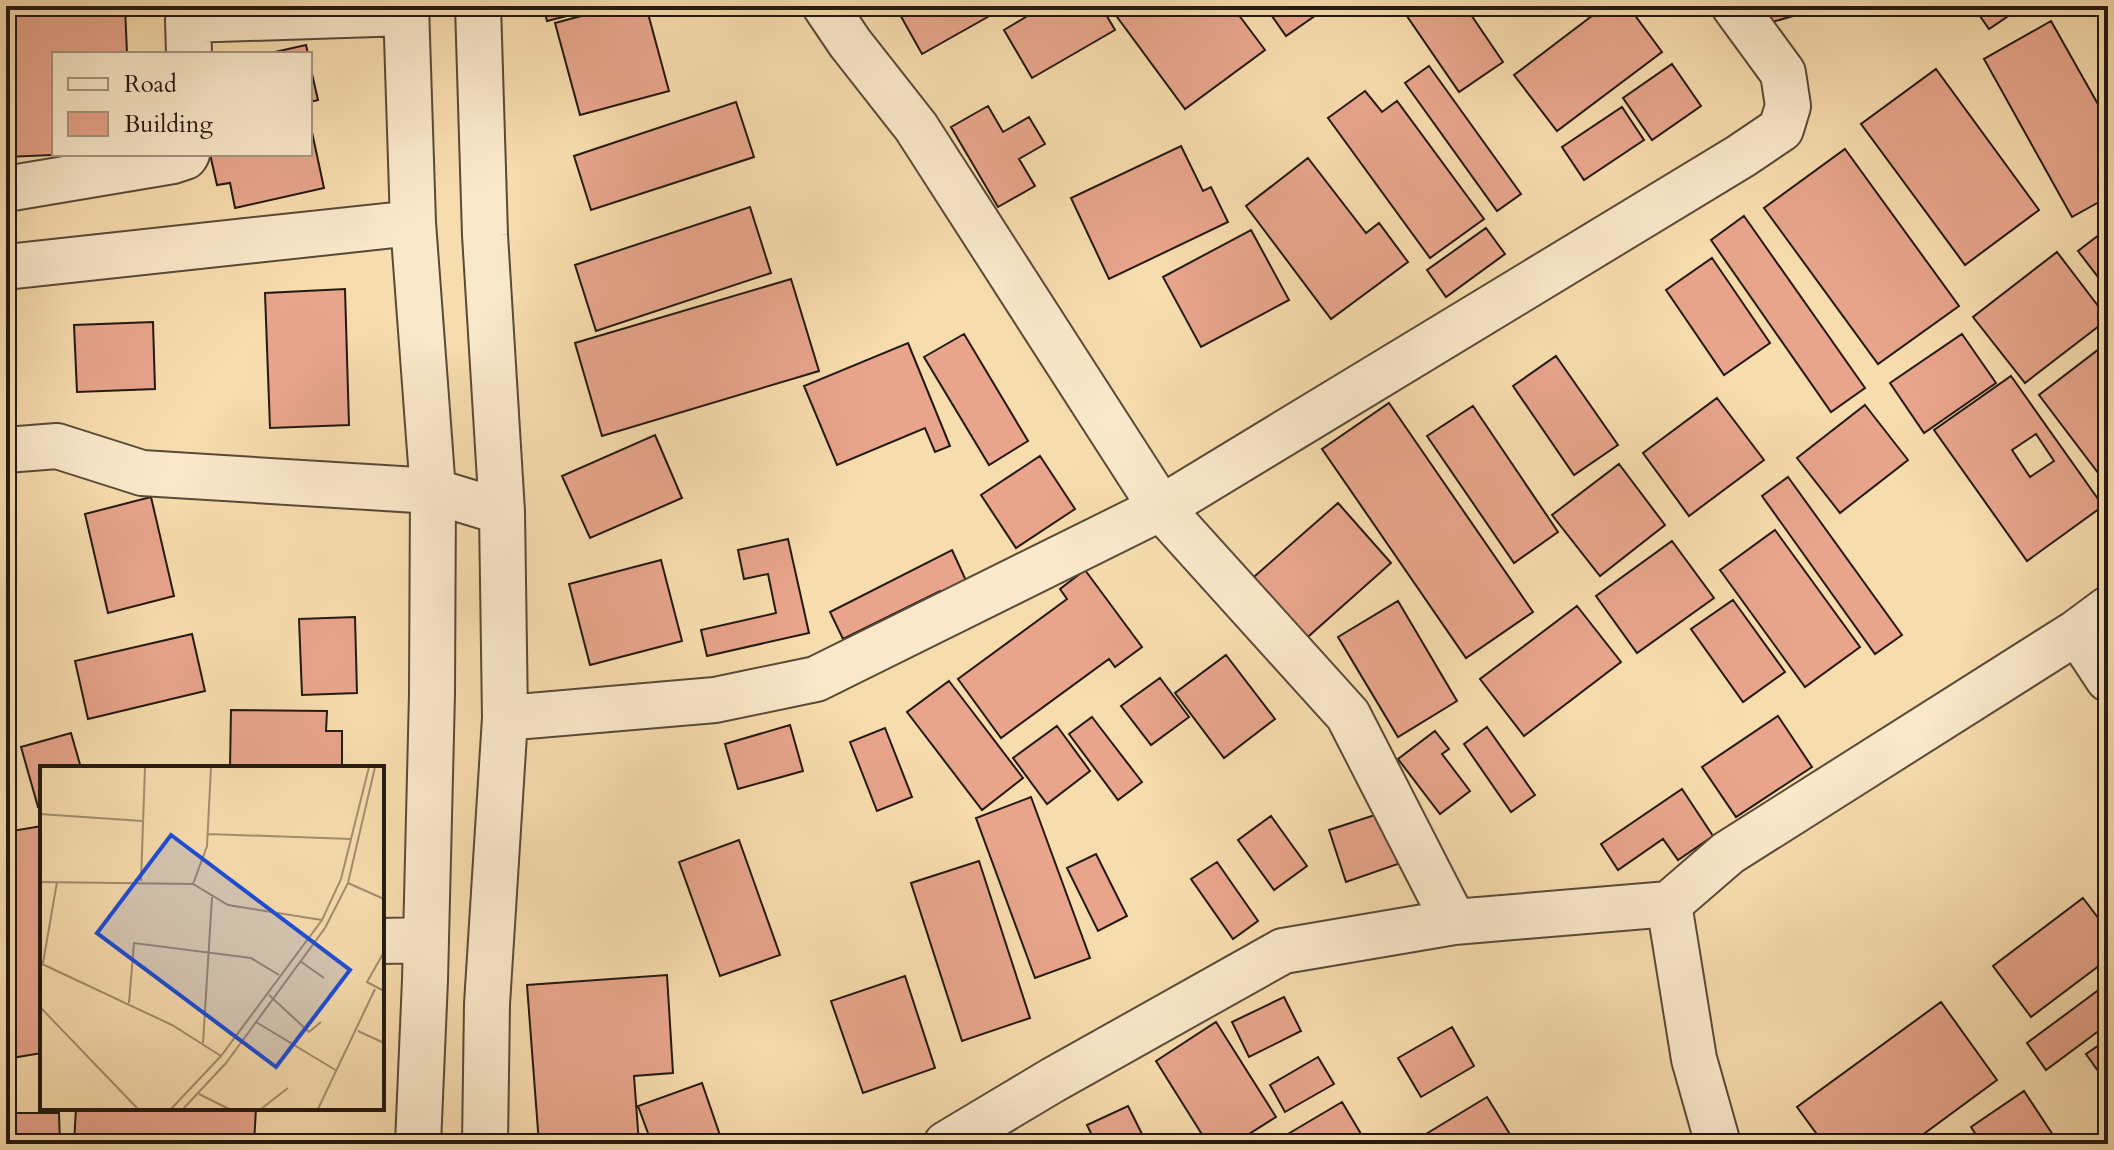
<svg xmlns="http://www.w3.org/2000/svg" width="2114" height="1150" font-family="Cardo,serif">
<rect width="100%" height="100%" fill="#f7dcae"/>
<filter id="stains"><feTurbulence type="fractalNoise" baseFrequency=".0025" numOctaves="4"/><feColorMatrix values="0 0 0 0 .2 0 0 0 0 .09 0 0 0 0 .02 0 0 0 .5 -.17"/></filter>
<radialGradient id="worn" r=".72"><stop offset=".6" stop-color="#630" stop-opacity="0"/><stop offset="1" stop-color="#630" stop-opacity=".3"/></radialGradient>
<path fill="#e8a58c" stroke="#241911" stroke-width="2" fill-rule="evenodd" d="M 6,6 L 125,6 L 127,54 L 54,54 L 54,154 L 75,154 L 6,157 Z
M 543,6 L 578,6 L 579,13 L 547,21 Z
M 582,6 L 646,6 L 669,91 L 580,115 L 555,23 L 585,15 Z
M 906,6 L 1007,6 L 922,54 L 898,11 Z
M 1044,6 L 1101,6 L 1115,30 L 1032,78 L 1004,30 Z
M 1109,6 L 1232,6 L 1265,50 L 1185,109 Z
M 1265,6 L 1329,6 L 1286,36 Z
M 1400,6 L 1465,6 L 1503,62 L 1459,92 Z
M 1605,6 L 1628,6 L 1662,52 L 1557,131 L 1514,75 Z
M 1764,6 L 1827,6 L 1769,23 Z
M 1973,6 L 2023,6 L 1989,29 Z
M 2051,21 L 2108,122 L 2108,197 L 2072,217 L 1984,59 Z
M 2108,39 L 2108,56 L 2101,43 Z
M 306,45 L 308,54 L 266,54 Z
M 1672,64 L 1701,106 L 1652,140 L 1623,98 Z
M 310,65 L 318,100 L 310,102 Z
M 1429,66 L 1521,194 L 1497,211 L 1405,83 Z
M 1936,69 L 2039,210 L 1965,265 L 1861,124 Z
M 1365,91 L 1382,112 L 1397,101 L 1484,219 L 1430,258 L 1328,118 Z
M 736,102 L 754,157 L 591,210 L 574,156 Z
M 988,106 L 1003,132 L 1029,117 L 1045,144 L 1019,159 L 1035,186 L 998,207 L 951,127 Z
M 1622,107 L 1644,140 L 1584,180 L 1562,147 Z
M 310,123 L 324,188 L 235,208 L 230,183 L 217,185 L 210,154 L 310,154 Z
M 1181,146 L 1203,191 L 1211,187 L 1228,222 L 1109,279 L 1071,198 Z
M 1845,149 L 1959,306 L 1878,364 L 1764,208 Z
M 1308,158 L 1366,233 L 1379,223 L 1408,262 L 1331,319 L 1246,206 Z
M 750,207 L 771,273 L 596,331 L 575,265 Z
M 1744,216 L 1865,388 L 1831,412 L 1711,240 Z
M 1486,228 L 1505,254 L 1446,297 L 1427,270 Z
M 2108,228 L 2108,290 L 2078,251 Z
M 1251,230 L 1289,300 L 1201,347 L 1163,277 Z
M 2057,252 L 2108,319 L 2025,383 L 1973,317 Z
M 1712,258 L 1770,343 L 1724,375 L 1666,290 Z
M 791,279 L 819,371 L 602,436 L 575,343 Z
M 345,289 L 349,425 L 270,428 L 265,293 Z
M 153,322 L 155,389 L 77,392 L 74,325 Z
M 964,334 L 1028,441 L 989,465 L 924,357 Z
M 1962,334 L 1996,383 L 1924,433 L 1890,383 Z
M 908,343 L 950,446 L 935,452 L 925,428 L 837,465 L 804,386 Z
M 2103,346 L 2108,352 L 2108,486 L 2039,395 Z
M 1556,356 L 1618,445 L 1574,475 L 1513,386 Z
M 2011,376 L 2103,506 L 2027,561 L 1934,430 ZM 2036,434 L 2054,461 L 2030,477 L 2012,450 Z
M 1717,398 L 1764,460 L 1689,516 L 1643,453 Z
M 1389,403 L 1533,612 L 1466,658 L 1322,449 Z
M 1865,405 L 1908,460 L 1840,513 L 1797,458 Z
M 1473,406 L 1558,532 L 1514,563 L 1427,436 Z
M 655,435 L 682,498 L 590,538 L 562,476 Z
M 1040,456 L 1075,509 L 1016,548 L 981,495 Z
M 1619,464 L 1665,525 L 1600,576 L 1552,515 Z
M 1788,477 L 1902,635 L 1875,654 L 1762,496 Z
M 151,497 L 174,596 L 108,613 L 85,514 Z
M 1338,503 L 1391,563 L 1301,643 L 1247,583 Z
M 1775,530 L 1860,647 L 1805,687 L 1720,570 Z
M 788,539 L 809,633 L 707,656 L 701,630 L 776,613 L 768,574 L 744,579 L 738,550 Z
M 1672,541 L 1714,598 L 1637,653 L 1596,596 Z
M 952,550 L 968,585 L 943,597 L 940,591 L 843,639 L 830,612 Z
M 661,560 L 682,641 L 590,665 L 569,584 Z
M 1085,570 L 1142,647 L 1115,667 L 1109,659 L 1001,738 L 958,679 L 1067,599 L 1060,589 Z
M 1733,600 L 1785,672 L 1743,702 L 1691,629 Z
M 1398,601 L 1457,701 L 1398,737 L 1338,637 Z
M 1577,606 L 1621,662 L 1524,736 L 1480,679 Z
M 355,617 L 357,693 L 302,695 L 299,619 Z
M 192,634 L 205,691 L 88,719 L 75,661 Z
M 1226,655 L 1275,719 L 1224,758 L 1175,693 Z
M 1160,678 L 1189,717 L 1151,745 L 1121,706 Z
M 949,681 L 1023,778 L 982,810 L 907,712 Z
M 231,710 L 327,711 L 326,731 L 342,731 L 342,768 L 230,768 Z
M 1778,716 L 1812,767 L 1736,817 L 1702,767 Z
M 1092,717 L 1142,782 L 1118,800 L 1069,734 Z
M 790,725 L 803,771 L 738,789 L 725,744 Z
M 1057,726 L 1090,771 L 1047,804 L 1013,758 Z
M 1487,727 L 1535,795 L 1511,812 L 1464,744 Z
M 885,728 L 912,797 L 877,811 L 850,742 Z
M 1435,731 L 1449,749 L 1442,754 L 1470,791 L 1440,814 L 1398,759 Z
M 71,733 L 81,768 L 42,768 L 42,806 L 38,807 L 21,747 Z
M 1682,789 L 1713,836 L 1678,860 L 1663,839 L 1618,870 L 1601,844 Z
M 1031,797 L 1090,958 L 1035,978 L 976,818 Z
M 1381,813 L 1398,864 L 1346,882 L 1329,830 Z
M 1271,816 L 1307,866 L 1274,890 L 1238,840 Z
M 42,826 L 42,1053 L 6,1059 L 6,832 Z
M 739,840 L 780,955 L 720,976 L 679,862 Z
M 1096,854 L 1127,916 L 1098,931 L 1067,868 Z
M 979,861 L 1030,1018 L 962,1041 L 911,883 Z
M 1217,862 L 1258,921 L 1233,939 L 1191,879 Z
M 2083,898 L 2108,931 L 2108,959 L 2031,1017 L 1993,966 Z
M 667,975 L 673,1073 L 634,1076 L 639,1144 L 539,1144 L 527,985 Z
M 905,976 L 935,1068 L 863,1093 L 831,1001 Z
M 2108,983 L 2108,1024 L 2046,1070 L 2027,1043 Z
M 1284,997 L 1301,1031 L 1249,1057 L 1232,1022 Z
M 1941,1002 L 1997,1080 L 1910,1144 L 1824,1144 L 1797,1107 Z
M 1216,1022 L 1276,1117 L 1233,1144 L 1208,1144 L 1156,1061 Z
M 1452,1027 L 1474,1066 L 1421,1097 L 1398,1058 Z
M 2108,1039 L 2108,1085 L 2086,1054 Z
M 1318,1057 L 1334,1084 L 1285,1112 L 1270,1085 Z
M 702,1083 L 723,1144 L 652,1144 L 638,1106 Z
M 2024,1091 L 2059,1144 L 1982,1144 L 1971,1127 Z
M 1487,1097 L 1516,1144 L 1433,1144 L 1426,1134 Z
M 1342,1102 L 1367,1144 L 1271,1144 Z
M 1128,1106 L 1145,1140 L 1136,1144 L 1096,1144 L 1087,1125 Z
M 76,1108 L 256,1108 L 254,1144 L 74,1144 Z
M 6,1113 L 59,1113 L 60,1144 L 6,1144 Z"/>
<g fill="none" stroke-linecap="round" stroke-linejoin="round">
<defs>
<path id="minor" d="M 406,6 L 413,223 L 433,491 L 432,694 L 425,980 L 418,1144
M 478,6 L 485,235 L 502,512 L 505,718 L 487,1004 L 485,1144
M 825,6 L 850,43 L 916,127 L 1161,508 L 1348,715 L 1454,922
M 189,54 L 188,20 L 406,13
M 6,189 L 173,161 L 185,157 L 187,154
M 6,267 L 413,223
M 6,450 L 57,446 L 142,473 L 433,491 L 502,512
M 2077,632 L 2108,679
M 505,718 L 715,700 L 816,679 L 1161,508 L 1741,156 L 1781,129 L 1788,106 L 1783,73 L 1734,6
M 1669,904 L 1694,1059 L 1718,1144
M 382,941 L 426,940
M 946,1144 L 1053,1080 L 1283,951 L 1454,922 L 1669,904 L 1728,853 L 2077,632 L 2108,609"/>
</defs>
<use href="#minor" stroke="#594a38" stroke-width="48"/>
<use href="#minor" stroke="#fae8ca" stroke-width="44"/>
</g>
<g transform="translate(40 766)">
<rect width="344" height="344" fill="#f7dcae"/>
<path fill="none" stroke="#a38e6f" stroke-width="2" d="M 0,48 L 102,55M 168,68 L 311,73M 101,115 L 105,1M 0,116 L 153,118 L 188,139 L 282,154M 308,117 L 344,133M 153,118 L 167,80 L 171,1M 344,186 L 327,216 L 344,225M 260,195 L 284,212M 0,197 L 132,259 L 181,290M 3,197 L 17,116M 229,229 L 269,266 L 281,256M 89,237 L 94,177 L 211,192 L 239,209M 0,241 L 98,343M 216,256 L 297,305M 318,265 L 344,277M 163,277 L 172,131M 159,328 L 189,343M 131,343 L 181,290 L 282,154 L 301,113 L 329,1M 143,343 L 186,297 L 285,162 L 308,117 L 335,1M 221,343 L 248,322M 278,343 L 335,223"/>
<path fill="#1d4ed8" fill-opacity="0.15" stroke="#1d4ed8" stroke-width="4" d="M 131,69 L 310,204 L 236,301 L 57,167 Z"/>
<rect width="344" height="344" fill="none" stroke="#241911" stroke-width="4"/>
</g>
<rect width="2114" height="1150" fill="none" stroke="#f7dcae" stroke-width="32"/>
<rect x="8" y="8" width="2098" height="1134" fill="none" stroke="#241911" stroke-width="4"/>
<rect x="16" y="16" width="2082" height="1118" fill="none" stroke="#241911" stroke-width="2"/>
<rect x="52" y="52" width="260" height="104" fill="#fae8ca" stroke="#a49580" stroke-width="2"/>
<rect x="68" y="78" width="40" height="12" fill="#fae8ca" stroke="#a49580" stroke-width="2"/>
<text x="124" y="92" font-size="24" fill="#241911">Road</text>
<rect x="68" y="112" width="40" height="24" fill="#e8a58c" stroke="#a49580" stroke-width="2"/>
<text x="124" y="132" font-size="24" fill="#241911">Building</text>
<rect width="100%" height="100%" filter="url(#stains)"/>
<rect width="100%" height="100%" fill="url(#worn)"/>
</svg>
